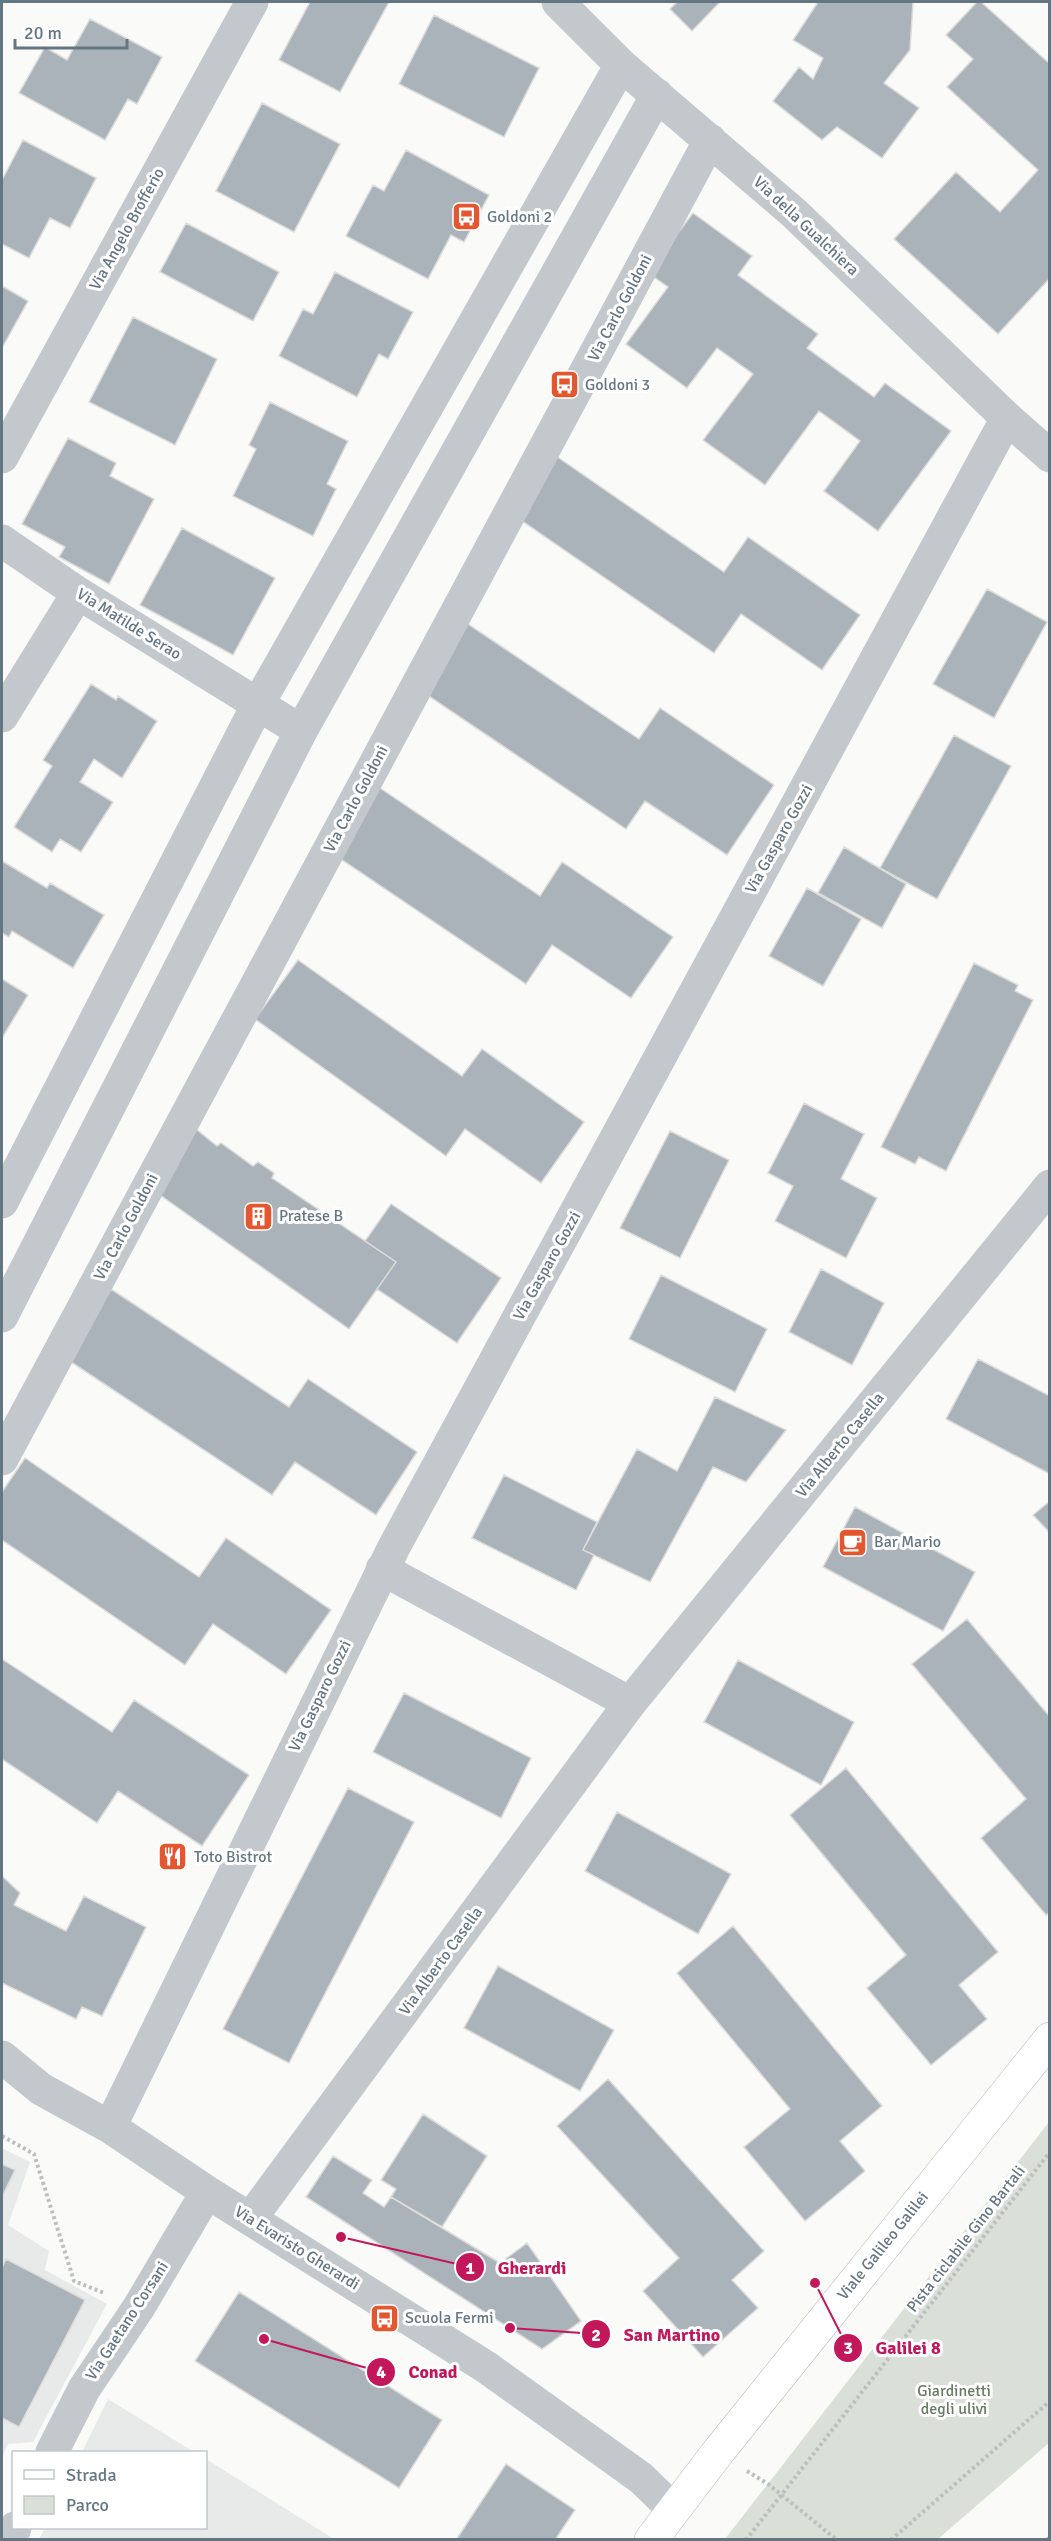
<svg xmlns="http://www.w3.org/2000/svg" width="1051" height="2541" font-family="Signika,sans-serif">
<rect width="100%" height="100%" fill="#fafaf8"/>
<path fill="#e8e9e9" d="M 2,2148 L 30,2162 L 8,2225 L 49,2251 L 45,2270 L 107,2304 L 33,2442 L 8,2444 L 2,2456 Z
M 108,2399 L 194,2452 L 82,2452 Z
M 206,2459 L 334,2539 L 39,2539 L 45,2528 L 206,2528 Z"/>
<path fill="#dadfd7" d="M 1049,2122 L 1049,2443 L 938,2539 L 725,2539 Z"/>
<path fill="#aab3b9" stroke="#dcdcda" stroke-width="1.5" d="M 310,2 L 389,2 L 340,92 L 279,60 Z
M 677,2 L 720,2 L 692,31 L 670,9 Z
M 818,2 L 913,2 L 910,50 L 884,83 L 919,108 L 882,158 L 837,127 L 822,140 L 773,101 L 799,67 L 813,79 L 823,58 L 793,40 Z
M 977,2 L 981,2 L 1050,64 L 1050,278 L 998,334 L 894,239 L 956,172 L 1000,212 L 1038,170 L 947,87 L 973,59 L 946,35 Z
M 434,15 L 539,68 L 504,137 L 399,84 Z
M 90,19 L 162,57 L 137,104 L 128,99 L 105,140 L 19,93 L 45,47 L 67,60 Z
M 262,103 L 340,144 L 294,232 L 216,191 Z
M 23,140 L 96,178 L 70,228 L 50,218 L 29,258 L 2,244 L 2,180 Z
M 406,150 L 489,195 L 464,242 L 451,235 L 428,279 L 346,236 L 373,185 L 384,191 Z
M 693,213 L 752,256 L 738,275 L 818,334 L 807,348 L 874,397 L 885,383 L 951,431 L 878,531 L 824,491 L 860,441 L 819,411 L 765,485 L 703,440 L 753,374 L 717,348 L 687,388 L 626,344 L 668,287 L 648,273 Z
M 186,223 L 279,272 L 253,321 L 160,272 Z
M 335,272 L 413,312 L 388,359 L 379,354 L 357,397 L 279,356 L 303,309 L 313,314 Z
M 2,286 L 28,301 L 2,348 Z
M 133,317 L 217,359 L 175,445 L 89,402 Z
M 270,402 L 348,441 L 327,484 L 336,489 L 313,536 L 233,496 L 256,449 L 249,445 Z
M 68,438 L 116,463 L 110,476 L 154,499 L 109,584 L 59,557 L 65,547 L 22,524 Z
M 556,456 L 724,572 L 748,537 L 860,615 L 822,670 L 741,614 L 714,653 L 515,516 Z
M 182,528 L 275,578 L 233,655 L 140,605 Z
M 987,589 L 1047,622 L 994,718 L 933,684 Z
M 465,622 L 639,739 L 660,708 L 774,785 L 727,855 L 645,801 L 626,829 L 420,690 Z
M 91,684 L 116,700 L 118,696 L 157,721 L 122,778 L 94,759 L 80,782 L 113,802 L 81,852 L 60,839 L 52,852 L 14,827 L 52,766 L 43,760 Z
M 954,735 L 1011,766 L 937,899 L 880,868 Z
M 374,784 L 540,896 L 562,862 L 673,937 L 631,998 L 552,945 L 526,984 L 329,851 Z
M 844,847 L 906,884 L 882,928 L 818,893 Z
M 2,861 L 47,888 L 50,883 L 104,915 L 73,968 L 12,931 L 9,937 L 2,933 Z
M 807,888 L 861,919 L 823,986 L 769,956 Z
M 298,960 L 462,1076 L 482,1049 L 584,1122 L 541,1183 L 465,1129 L 446,1156 L 255,1019 Z
M 974,963 L 1018,985 L 1015,991 L 1033,1000 L 946,1171 L 919,1157 L 915,1164 L 881,1147 Z
M 2,979 L 28,995 L 2,1038 Z
M 804,1103 L 864,1134 L 841,1179 L 877,1198 L 846,1258 L 775,1221 L 793,1186 L 768,1173 Z
M 191,1125 L 217,1146 L 221,1143 L 253,1166 L 258,1162 L 274,1173 L 272,1178 L 396,1262 L 349,1329 L 153,1190 Z
M 670,1131 L 729,1160 L 680,1258 L 620,1228 Z
M 391,1204 L 501,1278 L 457,1343 L 377,1289 L 396,1262 L 365,1241 Z
M 821,1269 L 884,1303 L 852,1365 L 789,1332 Z
M 661,1275 L 767,1329 L 735,1392 L 629,1339 Z
M 111,1289 L 289,1407 L 308,1379 L 417,1452 L 376,1515 L 295,1462 L 272,1495 L 65,1358 Z
M 978,1359 L 1050,1396 L 1050,1474 L 946,1419 Z
M 715,1397 L 786,1430 L 746,1482 L 713,1467 L 650,1582 L 583,1550 L 637,1449 L 677,1471 Z
M 25,1458 L 199,1577 L 226,1538 L 331,1610 L 286,1674 L 213,1624 L 185,1665 L 2,1540 L 2,1492 Z
M 504,1475 L 597,1522 L 583,1550 L 594,1555 L 576,1590 L 472,1538 Z
M 1050,1501 L 1050,1533 L 1033,1515 Z
M 855,1507 L 975,1572 L 943,1631 L 823,1567 Z
M 967,1619 L 1050,1717 L 1050,1912 L 1046,1915 L 981,1838 L 1026,1799 L 912,1664 Z
M 2,1659 L 112,1732 L 134,1700 L 249,1775 L 202,1846 L 118,1791 L 97,1823 L 2,1759 Z
M 738,1660 L 854,1722 L 821,1785 L 704,1722 Z
M 404,1693 L 531,1758 L 501,1818 L 373,1752 Z
M 846,1768 L 998,1952 L 959,1985 L 987,2019 L 931,2065 L 867,1988 L 906,1955 L 790,1815 Z
M 348,1788 L 414,1822 L 289,2063 L 223,2029 Z
M 617,1812 L 731,1874 L 698,1934 L 585,1871 Z
M 2,1876 L 20,1893 L 14,1905 L 66,1931 L 84,1896 L 146,1927 L 102,2016 L 82,2007 L 76,2019 L 2,1983 Z
M 733,1926 L 882,2106 L 840,2141 L 865,2171 L 805,2221 L 744,2147 L 790,2109 L 677,1973 Z
M 498,1966 L 614,2030 L 580,2091 L 464,2028 Z
M 608,2079 L 764,2251 L 732,2280 L 758,2308 L 703,2357 L 643,2291 L 679,2258 L 557,2126 Z
M 423,2114 L 487,2156 L 442,2227 L 391,2197 L 396,2189 L 381,2180 Z
M 333,2156 L 372,2180 L 363,2193 L 384,2207 L 391,2197 L 500,2263 L 527,2243 L 581,2321 L 542,2349 L 306,2197 Z
M 2,2164 L 15,2170 L 2,2197 Z
M 6,2259 L 85,2300 L 19,2427 L 2,2418 L 2,2268 Z
M 239,2292 L 442,2420 L 399,2488 L 195,2361 Z
M 506,2464 L 575,2510 L 555,2540 L 456,2540 Z"/>
<g fill="none" stroke-linecap="round" stroke-linejoin="round">
<defs>
<path id="secondary" d="M 651,2540 L 718,2452 L 1050,2039"/>
</defs>
<use href="#secondary" stroke="#b3babf" stroke-width="34"/>
<path stroke="#bbbfc2" stroke-width="4" stroke-dasharray="3 3" stroke-linecap="butt" d="M 2,2136 L 34,2154 L 74,2281 L 104,2293
M 747,2471 L 768,2484 L 837,2540
M 746,2540 L 1050,2152
M 891,2540 L 1050,2401
M 1047,2540 L 1050,2537"/>
<path stroke="#c3c8cc" stroke-width="33" d="M 558,2 L 621,65 L 794,213 L 1007,418 L 1050,456
M 2,457 L 252,2
M 2,541 L 78,593 L 301,731
M 2,716 L 78,593
M 2,1202 L 258,704 L 621,65
M 2,1316 L 301,731 L 657,95
M 2,1459 L 710,140
M 382,1569 L 630,1703
M 2,2057 L 41,2089 L 110,2127 L 207,2192 L 486,2367 L 641,2478 L 674,2510
M 110,2127 L 394,1547 L 1007,418
M 251,2218 L 630,1703 L 1050,1186
M 52,2452 L 84,2389 L 139,2307 L 207,2192
M 9,2540 L 15,2528"/>
<use href="#secondary" stroke="#fff" stroke-width="33"/>
</g>
<defs>
<symbol id="bus-square" viewBox="-11 -11 22 22"><rect x="-9" y="-9" width="18" height="18" rx="4" fill="#e4572e" stroke="#fff"/><path d="M-5-6H5V4H4V6H2V4H-2V6H-4V4H-5ZM-3.5-4V0h7V-4ZM-3.5 1.2v1.5H-2V1.2ZM2 1.2v1.5H3.5V1.2Z" fill="#fff"/></symbol>
<symbol id="building-square" viewBox="-11 -11 22 22"><rect x="-9" y="-9" width="18" height="18" rx="4" fill="#e4572e" stroke="#fff"/><path d="M-4-6H4V6H1V3H-1V6H-4ZM-2.5-4.3h1.7v1.8h-1.7ZM.8-4.3h1.7v1.8H.8ZM-2.5-1h1.7V.8h-1.7ZM.8-1h1.7V.8H.8Z" fill="#fff"/></symbol>
<symbol id="cafe-square" viewBox="-11 -11 22 22"><rect x="-9" y="-9" width="18" height="18" rx="4" fill="#e4572e" stroke="#fff"/><path d="M-5.5-4.5H6V0H3Q3 3.5 0 3.5H-2.5Q-5.5 3.5-5.5 0ZM3-3.2v2h1.7v-2ZM-6 4.5H4V6H-6Z" fill="#fff"/></symbol>
<symbol id="restaurant-square" viewBox="-11 -11 22 22"><rect x="-9" y="-9" width="18" height="18" rx="4" fill="#e4572e" stroke="#fff"/><path d="M-5-6h1v4h1v-4h1v4h1v-4h1v5L-1.5 .5V6h-2V.5L-5-1ZM5-6V6H3V1.5H1.5Q1.5-4 5-6Z" fill="#fff"/></symbol>
</defs>
<g fill-rule="evenodd">
<use href="#bus-square" x="450" y="200" width="33" height="33"/>
<use href="#bus-square" x="548" y="368" width="33" height="33"/>
<use href="#building-square" x="242" y="1200" width="33" height="33"/>
<use href="#cafe-square" x="836" y="1526" width="33" height="33"/>
<use href="#restaurant-square" x="156" y="1840" width="33" height="33"/>
<use href="#bus-square" x="368" y="2302" width="33" height="33"/>
</g>
<g text-anchor="middle" dominant-baseline="central" stroke-width="6" stroke-linejoin="round" paint-order="stroke">
<g font-size="16" fill="#657683" stroke="#fff" text-anchor="start">
<text x="487" y="217">Goldoni 2</text>
<text x="585" y="385">Goldoni 3</text>
<text x="279" y="1216">Pratese B</text>
<text x="874" y="1542">Bar Mario</text>
<text x="194" y="1857">Toto Bistrot</text>
<text x="405" y="2318">Scuola Fermi</text>
</g>
<g font-size="16" fill="#657683" stroke="#fff">
<text transform="translate(806 226) rotate(43)">Via della Gualchiera</text>
<text transform="translate(127 229) rotate(-61)">Via Angelo Brofferio</text>
<text transform="translate(620 308) rotate(-62)">Via Carlo Goldoni</text>
<text transform="translate(129 624) rotate(32)">Via Matilde Serao</text>
<text transform="translate(356 799) rotate(-62)">Via Carlo Goldoni</text>
<text transform="translate(779 839) rotate(-61)">Via Gasparo Gozzi</text>
<text transform="translate(126 1227) rotate(-62)">Via Carlo Goldoni</text>
<text transform="translate(547 1266) rotate(-61)">Via Gasparo Gozzi</text>
<text transform="translate(840 1445) rotate(-51)">Via Alberto Casella</text>
<text transform="translate(320 1696) rotate(-64)">Via Gasparo Gozzi</text>
<text transform="translate(441 1961) rotate(-54)">Via Alberto Casella</text>
<text transform="translate(966 2239) rotate(-52)">Pista ciclabile Gino Bartali</text>
<text transform="translate(883 2246) rotate(-51)">Viale Galileo Galilei</text>
<text transform="translate(297 2248) rotate(32)">Via Evaristo Gherardi</text>
<text transform="translate(127 2321) rotate(-57)">Via Gaetano Corsani</text>
</g>
<g font-size="16" fill="#687a64" stroke="#fff">
<text x="954" y="2391">Giardinetti<tspan x="954" dy="18">degli ulivi</tspan></text>
</g>
</g>
<path fill="none" stroke="#c2185b" stroke-width="2" d="M341 2237L470 2267M510 2328L596 2334M815 2283L848 2348M264 2339L381 2372"/>
<g fill="#c2185b" stroke="#fff" stroke-width="2">
<circle cx="341" cy="2237" r="6"/>
<circle cx="510" cy="2328" r="6"/>
<circle cx="815" cy="2283" r="6"/>
<circle cx="264" cy="2339" r="6"/>
<circle cx="470" cy="2267" r="15"/>
<circle cx="596" cy="2334" r="15"/>
<circle cx="848" cy="2348" r="15"/>
<circle cx="381" cy="2372" r="15"/>
</g>
<g font-size="18" text-anchor="middle" font-weight="bold" fill="#fff">
<text x="470" y="2274">1</text>
<text x="596" y="2341">2</text>
<text x="848" y="2354">3</text>
<text x="381" y="2378">4</text>
</g>
<g font-size="18" text-anchor="middle" font-weight="bold" fill="#c2185b" stroke="#fff" stroke-width="6" stroke-linejoin="round" paint-order="stroke">
<text x="532" y="2274">Gherardi</text>
<text x="672" y="2341">San Martino</text>
<text x="908" y="2354">Galilei 8</text>
<text x="433" y="2378">Conad</text>
</g>
<rect width="1051" height="2541" fill="none" stroke="#657683" stroke-width="6"/>
<rect x="12" y="2451" width="195" height="78" fill="#ffffff" stroke="#c1c8cd" stroke-width="1.5"/>
<rect x="24" y="2470" width="30" height="9" fill="#ffffff" stroke="#c1c8cd" stroke-width="1.5"/>
<text x="66" y="2481" font-size="18" fill="#657683">Strada</text>
<rect x="24" y="2496" width="30" height="18" fill="#dadfd7" stroke="#c1c8cd" stroke-width="1.5"/>
<text x="66" y="2511" font-size="18" fill="#657683">Parco</text>
<path d="M15 39v9h112v-9" fill="none" stroke="#657683" stroke-width="3"/>
<text x="24" y="39" font-size="18" fill="#657683" stroke="#ffffff" stroke-width="4.5" paint-order="stroke">20 m</text>
</svg>
